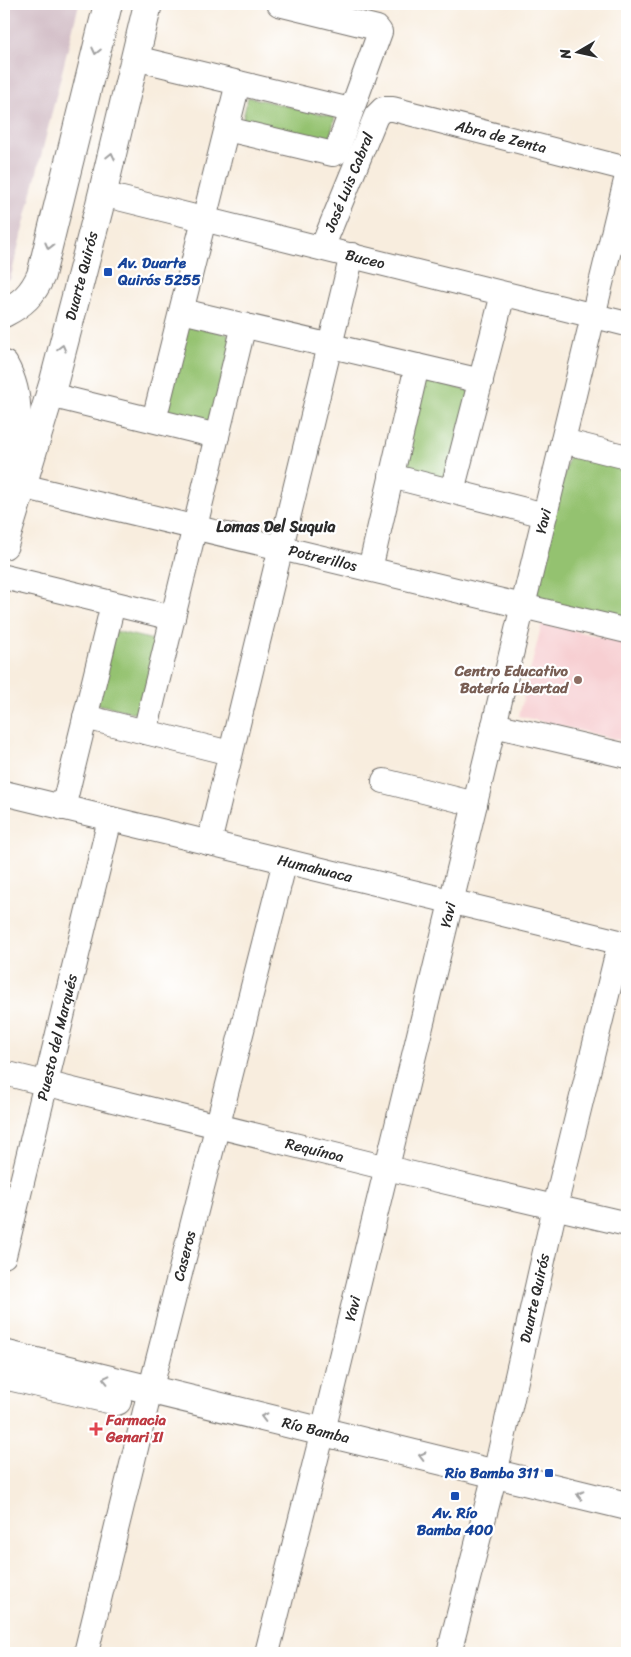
<svg xmlns="http://www.w3.org/2000/svg" width="631" height="1657" font-family="Sriracha,sans-serif">
<rect width="100%" height="100%" fill="#fff"/>
<filter id="ink" filterUnits="userSpaceOnUse"><feTurbulence type="fractalNoise" baseFrequency=".02" numOctaves="2"/><feDisplacementMap in="SourceGraphic" scale="10" xChannelSelector="R" yChannelSelector="G"/><feConvolveMatrix kernelMatrix="1 2 1 2 8 2 1 2 1" color-interpolation-filters="sRGB"/></filter>
<filter id="wash" filterUnits="userSpaceOnUse"><feTurbulence type="fractalNoise" baseFrequency=".0096" numOctaves="4" result="noise"/><feDisplacementMap in="SourceGraphic" scale="20" xChannelSelector="R" yChannelSelector="G"/><feGaussianBlur stdDeviation="1.12" result="paint"/><feColorMatrix in="noise" values="0 0 0 0 0 0 0 0 0 0 0 0 0 0 0 0 0 1.4 0 .05"/><feComposite in="paint" operator="in"/></filter>
<g filter="url(#wash)">
<rect width="100%" height="100%" fill="#f8edde"/>
<path fill="#f7cfd2" d="M 542,623 L 627,643 L 627,742 L 519,716 Z"/>
<path fill="#d2bdc6" d="M 4,4 L 79,4 L 10,280 L 4,280 Z"/>
<path fill="#94c270" stroke="#60764e" d="M 248,97 L 335,117 L 329,142 L 242,122 Z
M 187,324 L 235,336 L 214,426 L 166,415 Z
M 422,379 L 470,391 L 448,481 L 400,469 Z
M 570,451 L 627,466 L 627,622 L 533,598 Z
M 115,631 L 158,641 L 140,714 L 97,704 Z"/>
</g>
<g filter="url(#ink)">
<g fill="none" stroke-linecap="round" stroke-linejoin="round">
<defs>
<g id="minor">
<path d="M 135,58 L 350,110"/>
<path d="M 227,129 L 333,154 L 336,153 L 380,32 L 377,28 L 279,4"/>
<path id="s1" d="M 102,194 C 278,236 452,282 627,324"/>
<path id="s2" d="M 322,248 L 376,116 L 383,109 L 393,109 L 627,169"/>
<path d="M 182,311 L 481,381"/>
<path d="M 50,395 L 217,436"/>
<path d="M 154,420 L 238,83"/>
<path d="M 563,441 L 627,457"/>
<path id="s3" d="M 17,468 L 22,486 L 627,631"/>
<path d="M 391,476 L 545,515"/>
<path d="M 452,491 L 503,294"/>
<path d="M 370,569 L 417,366"/>
<path d="M 4,577 L 173,618"/>
<path d="M 85,717 L 230,753"/>
<path d="M 494,725 L 627,756"/>
<path d="M 145,732 L 244,325"/>
<path d="M 384,781 L 475,804"/>
<path id="s4" d="M 4,793 L 627,944"/>
<path d="M 63,808 L 113,604"/>
<path d="M 209,843 L 352,255"/>
<path id="s5" d="M 4,1073 L 387,1168 L 627,1224"/>
<path id="s6" d="M 4,1256 L 110,819"/>
<path id="s7" d="M 86,1653 L 146,1407 L 285,861"/>
<path id="s8" d="M 267,1653 L 323,1431 L 627,176"/>
<path id="s9" d="M 449,1653 L 495,1474 L 555,1207 L 620,942"/>
</g>
<g id="major">
<path d="M 4,313 C 22,304 33,294 41,275 L 108,4"/>
<path d="M 4,365 C 25,402 15,440 8,480"/>
<path id="s10" d="M 4,545 L 54,381 L 99,208 L 148,4"/>
<path id="s11" d="M 4,1354 L 627,1506"/>
<path d="M 4,1375 L 117,1401"/>
</g>
</defs>
<use href="#minor" stroke="#736f6a" stroke-width="26"/>
<use href="#major" stroke="#736f6a" stroke-width="30"/>
<use href="#minor" stroke="#fff" stroke-width="24"/>
<use href="#major" stroke="#fff" stroke-width="28"/>
</g>
<defs><path id="oneway-chevron" d="M-2-3.5L2.5 0L-2 3.5" fill="none" stroke-width="1.6" stroke-linecap="round" stroke-linejoin="round" transform="scale(1.25)"/></defs>
<g stroke="#a0a0a0">
<use href="#oneway-chevron" transform="translate(96 51) rotate(103)"/>
<use href="#oneway-chevron" transform="translate(111 156) rotate(-77)"/>
<use href="#oneway-chevron" transform="translate(49 246) rotate(104)"/>
<use href="#oneway-chevron" transform="translate(62 348) rotate(-75)"/>
<use href="#oneway-chevron" transform="translate(106 1379) rotate(-167)"/>
<use href="#oneway-chevron" transform="translate(264 1417) rotate(-166)"/>
<use href="#oneway-chevron" transform="translate(422 1456) rotate(-166)"/>
<use href="#oneway-chevron" transform="translate(580 1495) rotate(-167)"/>
</g>
</g>
<g fill="#1a4fb4" stroke="#fff" stroke-width="2">
<rect x="103" y="267" width="10" height="10" rx="2.5"/>
<rect x="544" y="1468" width="10" height="10" rx="2.5"/>
<rect x="450" y="1491" width="10" height="10" rx="2.5"/>
</g>
<circle fill="#8d6e63" stroke="#fff" stroke-width="2" cx="578" cy="680" r="5"/>
<path fill="#e0444e" stroke="#fff" stroke-width="2" d="M93.5 1421.5h5v5h5v5h-5v5h-5v-5h-5v-5h5z"/>
<g text-anchor="middle" dominant-baseline="central" stroke-width="4.5" stroke-linejoin="round" paint-order="stroke">
<g font-size="15" fill="#2b2b2b" stroke="#fff">
<text stroke="none"><textPath href="#s2" startOffset="274">Abra de Zenta</textPath></text>
<text stroke="none"><textPath href="#s2" startOffset="71">José Luis Cabral</textPath></text>
<text stroke="none"><textPath href="#s1" startOffset="271">Buceo</textPath></text>
<text stroke="none"><textPath href="#s10" startOffset="280">Duarte Quirós</textPath></text>
<text stroke="none"><textPath href="#s8" startOffset="1165">Yavi</textPath></text>
<text stroke="none"><textPath href="#s3" startOffset="328">Potrerillos</textPath></text>
<text stroke="none"><textPath href="#s4" startOffset="320">Humahuaca</textPath></text>
<text stroke="none"><textPath href="#s8" startOffset="760">Yavi</textPath></text>
<text stroke="none"><textPath href="#s6" startOffset="225">Puesto del Marqués</textPath></text>
<text stroke="none"><textPath href="#s5" startOffset="320">Requínoa</textPath></text>
<text stroke="none"><textPath href="#s7" startOffset="409">Caseros</textPath></text>
<text stroke="none"><textPath href="#s9" startOffset="365">Duarte Quirós</textPath></text>
<text stroke="none"><textPath href="#s8" startOffset="355">Yavi</textPath></text>
<text stroke="none"><textPath href="#s11" startOffset="321">Río Bamba</textPath></text>
</g>
<g font-size="15" font-weight="bold" fill="#164399" stroke="#fff" text-anchor="start">
<text x="118" y="263">Av. Duarte<tspan x="118" dy="17">Quirós 5255</tspan></text>
<text x="539" y="1473" text-anchor="end">Rio Bamba 311</text>
<text x="455" y="1513" text-anchor="middle">Av. Río<tspan x="455" dy="17">Bamba 400</tspan></text>
</g>
<g font-size="15" font-weight="bold" fill="#785e54" stroke="#fff" text-anchor="end">
<text x="568" y="671">Centro Educativo<tspan x="568" dy="17">Batería Libertad</tspan></text>
</g>
<g font-size="15" font-weight="bold" fill="#be3a42" stroke="#fff" text-anchor="start">
<text x="106" y="1420">Farmacia<tspan x="106" dy="17">Genari II</tspan></text>
</g>
<g font-size="16" font-weight="bold" fill="#2b2b2b" stroke="#fff">
<text x="276" y="526">Lomas Del Suquia</text>
</g>
</g>
<rect width="631" height="1657" fill="none" stroke="#fff" stroke-width="20"/>
<g transform="translate(578 52) rotate(261)" stroke="#ffffff" stroke-width="4" paint-order="stroke">
<path d="M0-4L9 19L0 12L-9 19Z" fill="#2b2b2b"/>
<text y="-8" font-size="14" font-weight="bold" text-anchor="middle" fill="#2b2b2b">N</text>
</g>
</svg>
